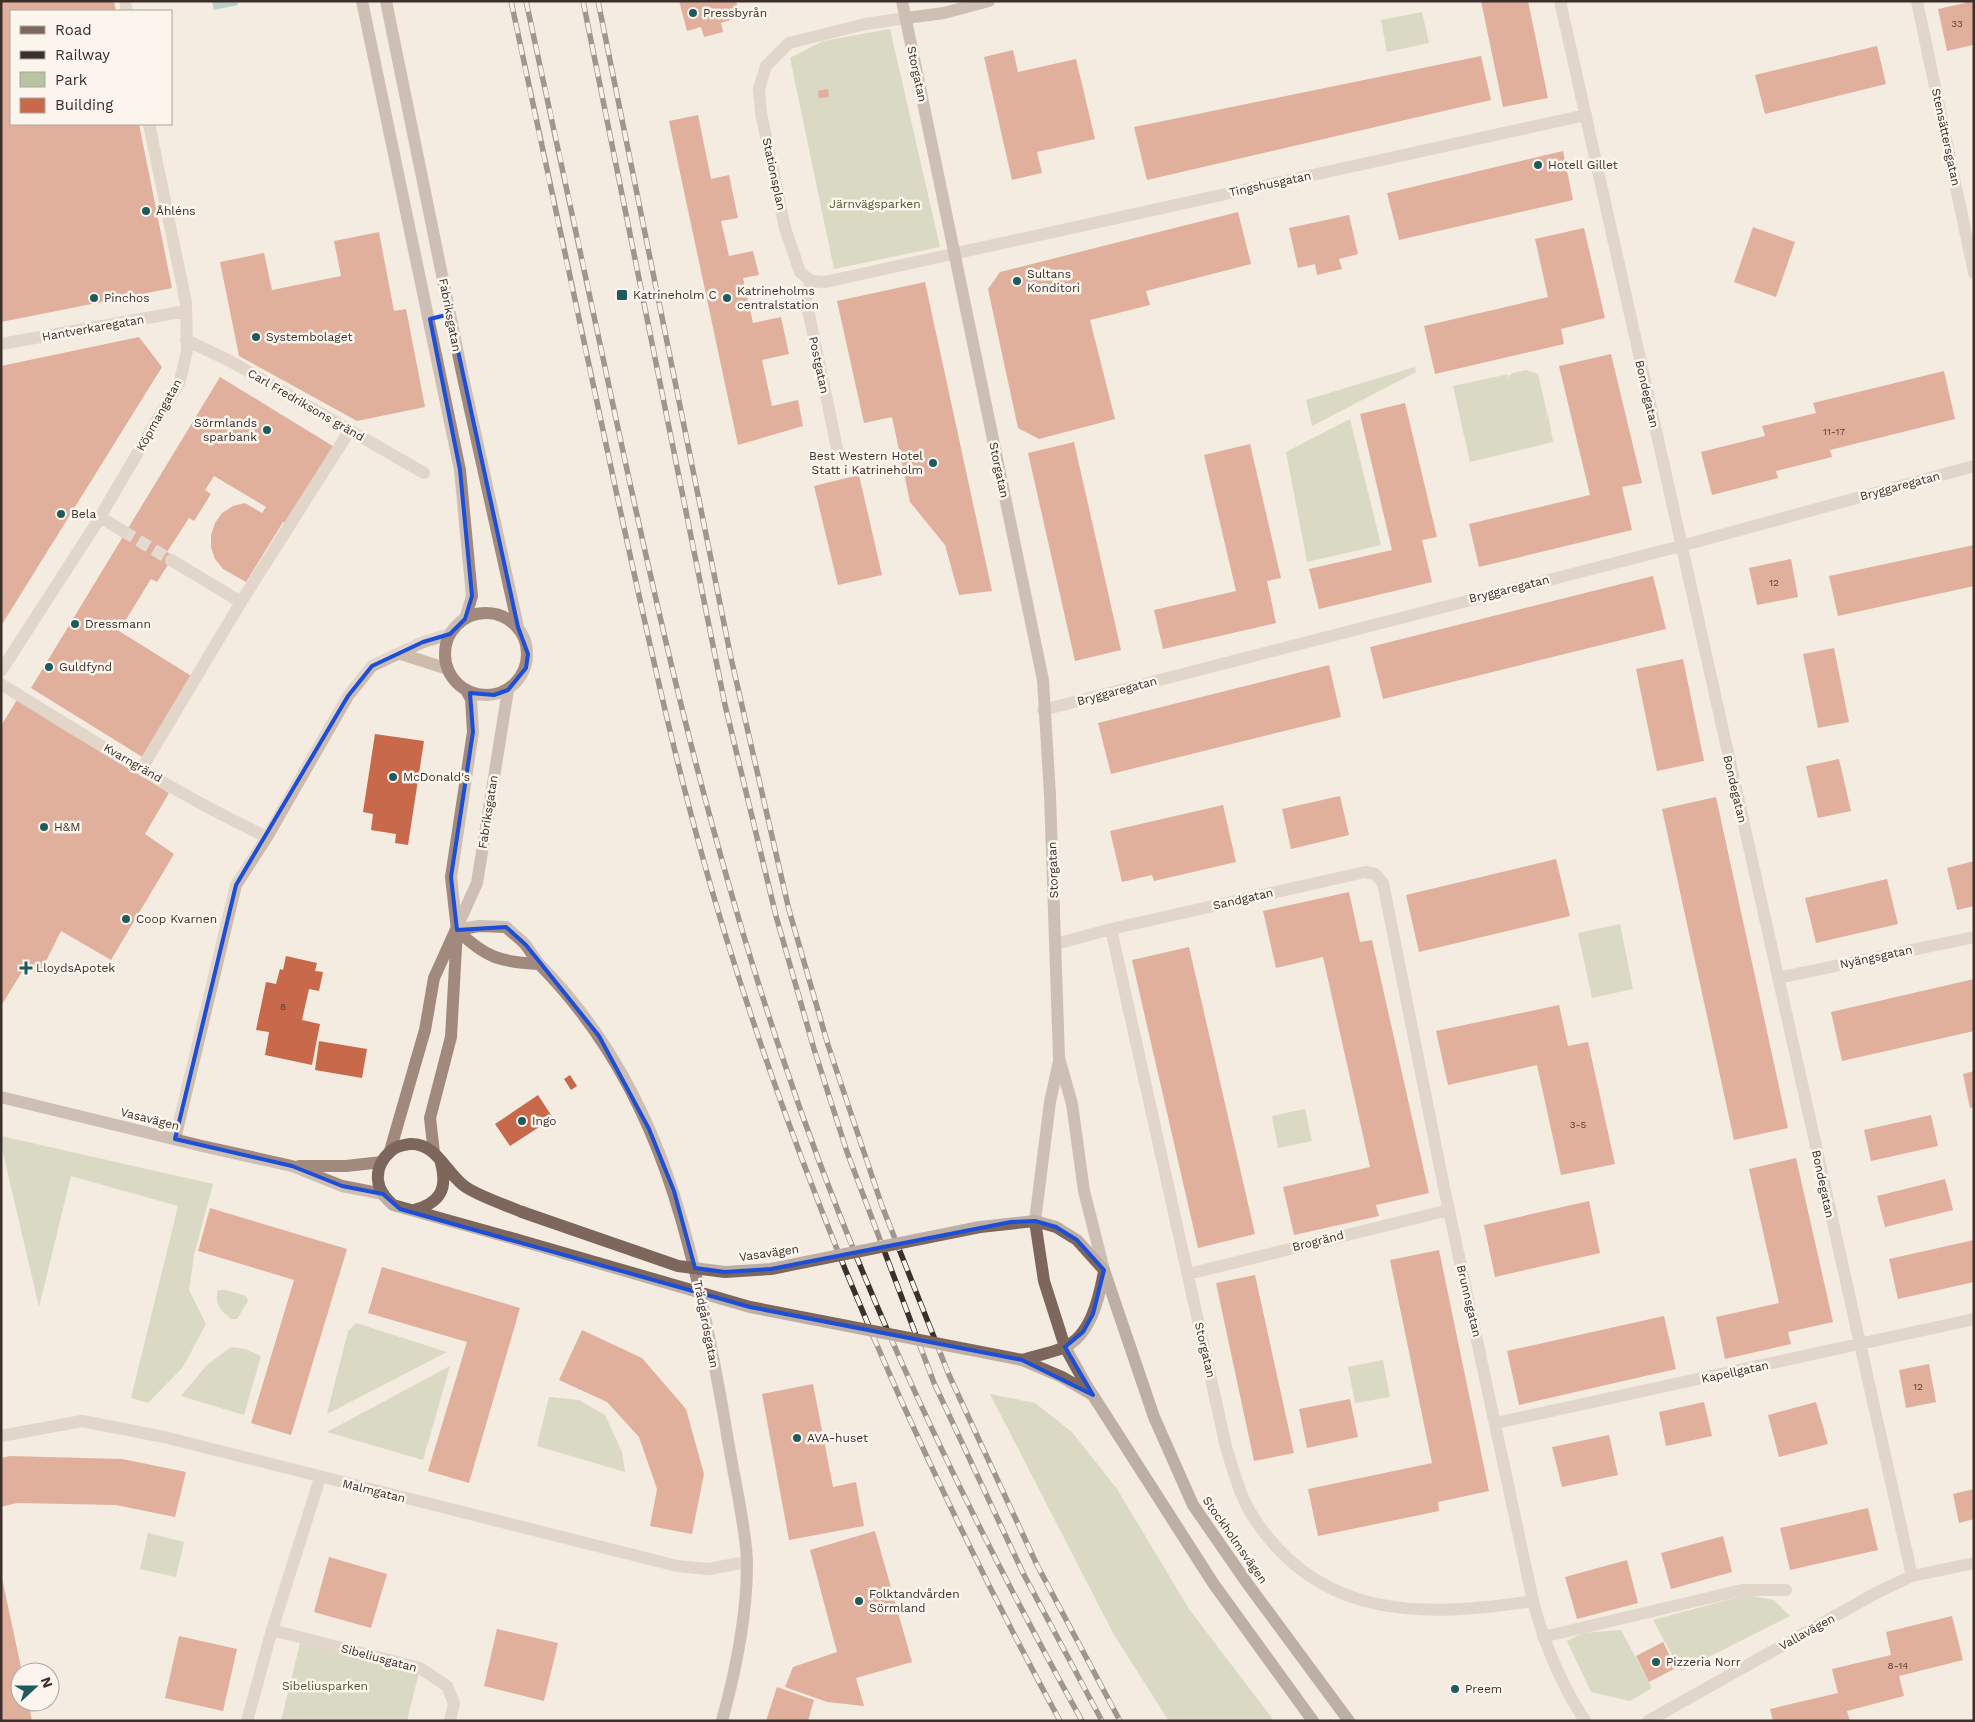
<svg xmlns="http://www.w3.org/2000/svg" width="1975" height="1722" font-family="'Work Sans',sans-serif">
<rect width="100%" height="100%" fill="#f4ebe1"/>
<path fill="#b8c4a0" d="M 1422,12 L 1429,43 L 1387,52 L 1381,20 Z
M 890,29 L 940,247 L 834,269 L 790,58 L 823,41 Z
M 1415,367 L 1416,372 L 1312,426 L 1306,400 Z
M 1526,370 L 1538,374 L 1547,413 L 1544,421 L 1548,414 L 1553,442 L 1470,462 L 1453,386 L 1509,374 L 1506,378 L 1513,373 Z
M 1350,419 L 1381,545 L 1307,562 L 1286,452 Z
M 1620,924 L 1633,989 L 1592,998 L 1578,933 Z
M 1305,1109 L 1312,1141 L 1278,1148 L 1272,1116 Z
M 1,1136 L 213,1184 L 194,1255 L 189,1290 L 206,1324 L 183,1367 L 148,1403 L 131,1398 L 178,1206 L 71,1176 L 39,1307 L 1,1144 Z
M 218,1290 L 226,1290 L 246,1296 L 248,1301 L 237,1319 L 231,1319 C 220,1309 214,1305 218,1290 Z
M 356,1323 L 447,1352 L 327,1414 L 348,1331 Z
M 231,1347 L 245,1349 L 261,1356 L 244,1415 L 181,1396 L 207,1365 Z
M 1383,1360 L 1390,1397 L 1355,1403 L 1348,1367 Z
M 450,1366 L 423,1460 L 327,1432 Z
M 990,1394 L 1035,1403 L 1072,1432 L 1117,1489 L 1189,1609 L 1274,1721 L 1169,1721 L 1114,1635 Z
M 549,1397 L 579,1400 L 605,1415 L 622,1452 L 625,1472 L 537,1446 Z
M 148,1533 L 184,1542 L 176,1577 L 140,1569 Z
M 1746,1595 L 1774,1600 L 1790,1616 L 1681,1671 L 1653,1620 Z
M 1621,1630 L 1652,1688 L 1630,1701 L 1591,1692 L 1567,1641 L 1583,1633 Z
M 300,1643 L 419,1672 L 407,1721 L 281,1721 Z"/>
<path fill="#7fb0b2" d="M 212,1 L 237,1 L 238,5 L 214,10 Z"/>
<path fill="#c8694b" d="M 1,1 L 114,1 L 116,11 L 11,11 L 11,124 L 139,124 L 172,288 L 1,322 Z
M 679,1 L 736,1 L 740,17 L 721,23 L 723,32 L 704,37 L 701,27 L 687,31 Z
M 1481,1 L 1528,1 L 1548,98 L 1503,107 Z
M 1964,1 L 1974,1 L 1973,45 L 1947,51 L 1938,9 L 1965,3 Z
M 1877,46 L 1886,84 L 1765,114 L 1755,75 Z
M 1013,50 L 1018,72 L 1076,59 L 1095,139 L 1037,152 L 1042,173 L 1012,180 L 984,57 Z
M 1481,56 L 1491,100 L 1147,180 L 1134,127 Z
M 828,89 L 829,97 L 819,98 L 818,91 Z
M 698,115 L 711,179 L 729,175 L 738,218 L 721,221 L 729,256 L 753,251 L 759,275 L 743,278 L 753,323 L 781,317 L 789,354 L 762,360 L 772,406 L 798,400 L 803,426 L 738,445 L 669,121 Z
M 1563,151 L 1573,200 L 1399,240 L 1387,193 Z
M 1238,212 L 1251,264 L 1146,291 L 1150,305 L 1090,320 L 1115,419 L 1039,439 L 1018,428 L 988,289 L 1000,272 Z
M 1349,215 L 1358,254 L 1339,259 L 1342,269 L 1317,275 L 1315,264 L 1298,268 L 1289,228 Z
M 1753,227 L 1795,242 L 1776,297 L 1734,282 Z
M 1584,228 L 1605,318 L 1561,329 L 1564,344 L 1435,374 L 1424,326 L 1548,297 L 1535,239 Z
M 379,232 L 394,311 L 406,309 L 425,407 L 357,421 L 239,356 L 220,262 L 264,253 L 272,290 L 341,276 L 334,241 Z
M 925,282 L 992,591 L 959,595 L 945,545 L 910,502 L 892,417 L 864,423 L 837,301 Z
M 139,337 L 162,367 L 1,626 L 1,366 Z
M 1611,354 L 1642,483 L 1622,487 L 1632,530 L 1479,567 L 1469,524 L 1590,495 L 1559,366 Z
M 1944,371 L 1955,419 L 1830,450 L 1832,457 L 1776,471 L 1778,478 L 1712,495 L 1701,452 L 1765,436 L 1762,426 L 1816,413 L 1813,403 Z
M 220,377 L 336,448 L 289,526 L 283,522 L 246,582 L 223,569 L 215,559 L 211,547 L 211,535 L 215,523 L 222,513 L 233,506 L 245,503 L 262,513 L 266,507 L 214,476 L 205,490 L 211,494 L 194,521 L 189,518 L 167,552 L 173,556 L 171,560 L 157,582 L 151,579 L 119,631 L 193,677 L 144,758 L 31,688 Z
M 1405,403 L 1437,537 L 1422,540 L 1432,582 L 1319,609 L 1309,569 L 1392,550 L 1360,414 Z
M 1074,442 L 1121,650 L 1075,661 L 1028,453 Z
M 1250,444 L 1281,578 L 1267,581 L 1276,623 L 1163,649 L 1154,610 L 1236,591 L 1204,455 Z
M 859,475 L 882,575 L 838,585 L 814,486 Z
M 1974,545 L 1974,586 L 1838,616 L 1829,576 Z
M 1791,559 L 1798,597 L 1757,605 L 1749,568 Z
M 1653,576 L 1666,629 L 1383,699 L 1370,647 Z
M 1834,648 L 1849,722 L 1818,728 L 1803,654 Z
M 1683,659 L 1704,761 L 1657,771 L 1636,669 Z
M 1329,665 L 1341,717 L 1111,774 L 1098,723 Z
M 18,698 L 169,793 L 145,834 L 174,854 L 111,960 L 61,931 L 39,975 L 25,967 L 1,1006 L 1,726 Z
M 375,734 L 424,741 L 408,845 L 395,843 L 396,834 L 371,830 L 373,814 L 363,812 Z
M 1839,759 L 1851,811 L 1818,818 L 1806,766 Z
M 1340,796 L 1349,835 L 1291,849 L 1282,809 Z
M 1716,797 L 1788,1128 L 1734,1140 L 1662,809 Z
M 1223,805 L 1236,862 L 1154,881 L 1152,875 L 1122,882 L 1110,831 Z
M 1556,859 L 1570,916 L 1419,952 L 1406,895 Z
M 1974,861 L 1974,906 L 1957,910 L 1947,868 Z
M 1887,879 L 1898,924 L 1816,943 L 1805,898 Z
M 1349,892 L 1360,942 L 1372,940 L 1429,1193 L 1376,1205 L 1379,1216 L 1294,1235 L 1283,1187 L 1370,1167 L 1323,957 L 1276,968 L 1263,911 Z
M 1189,947 L 1255,1234 L 1198,1248 L 1132,960 Z
M 286,956 L 317,963 L 315,971 L 323,972 L 319,991 L 309,989 L 302,1020 L 320,1024 L 312,1065 L 265,1055 L 269,1032 L 256,1030 L 266,982 L 276,984 L 280,969 L 283,970 Z
M 1974,979 L 1974,1031 L 1842,1061 L 1831,1012 Z
M 1559,1005 L 1568,1046 L 1588,1042 L 1615,1164 L 1561,1175 L 1537,1065 L 1448,1085 L 1436,1031 Z
M 319,1041 L 367,1049 L 362,1078 L 315,1070 Z
M 1974,1071 L 1974,1107 L 1970,1108 L 1963,1074 Z
M 570,1075 L 577,1086 L 571,1090 L 564,1079 Z
M 538,1095 L 553,1118 L 510,1146 L 495,1124 Z
M 1931,1115 L 1938,1146 L 1871,1161 L 1864,1130 Z
M 1796,1158 L 1833,1322 L 1788,1332 L 1791,1344 L 1725,1359 L 1716,1317 L 1779,1303 L 1749,1169 Z
M 1945,1179 L 1953,1210 L 1885,1227 L 1877,1196 Z
M 1589,1201 L 1600,1253 L 1495,1277 L 1484,1225 Z
M 210,1208 L 347,1249 L 291,1435 L 251,1423 L 294,1280 L 198,1251 Z
M 1974,1240 L 1974,1282 L 1898,1299 L 1889,1259 Z
M 1439,1250 L 1489,1491 L 1438,1502 L 1439,1511 L 1318,1536 L 1308,1489 L 1432,1463 L 1390,1260 Z
M 382,1267 L 520,1308 L 469,1483 L 428,1471 L 467,1342 L 368,1313 Z
M 1255,1275 L 1294,1453 L 1254,1461 L 1216,1283 Z
M 1664,1316 L 1676,1369 L 1519,1405 L 1507,1351 Z
M 582,1330 L 642,1358 L 686,1409 L 704,1474 L 692,1534 L 650,1526 L 657,1489 L 639,1437 L 607,1402 L 559,1380 Z
M 1929,1364 L 1936,1402 L 1906,1408 L 1899,1370 Z
M 813,1384 L 833,1487 L 856,1482 L 864,1526 L 789,1540 L 762,1394 Z
M 1350,1399 L 1358,1437 L 1307,1448 L 1299,1409 Z
M 1704,1402 L 1712,1436 L 1666,1446 L 1659,1412 Z
M 1816,1402 L 1828,1444 L 1779,1457 L 1768,1415 Z
M 1609,1435 L 1618,1475 L 1562,1487 L 1552,1447 Z
M 10,1456 L 122,1459 L 186,1472 L 175,1517 L 116,1505 L 17,1503 L 1,1507 L 1,1458 Z
M 1974,1489 L 1974,1519 L 1959,1523 L 1953,1494 Z
M 1868,1508 L 1878,1550 L 1790,1570 L 1780,1528 Z
M 875,1531 L 912,1662 L 856,1678 L 864,1706 L 827,1702 L 785,1687 L 793,1667 L 837,1652 L 810,1550 Z
M 1723,1536 L 1732,1572 L 1671,1589 L 1661,1553 Z
M 329,1557 L 387,1574 L 371,1628 L 314,1612 Z
M 1627,1560 L 1638,1603 L 1577,1619 L 1565,1577 Z
M 2,1578 L 22,1672 L 20,1672 L 20,1702 L 28,1702 L 32,1721 L 1,1721 Z
M 1952,1616 L 1963,1660 L 1899,1676 L 1904,1696 L 1847,1711 L 1850,1721 L 1773,1721 L 1770,1709 L 1838,1693 L 1832,1669 L 1891,1655 L 1886,1632 Z
M 497,1629 L 558,1643 L 544,1701 L 484,1686 Z
M 179,1636 L 237,1649 L 223,1711 L 165,1698 Z
M 1663,1642 L 1676,1668 L 1649,1682 L 1636,1656 Z
M 777,1687 L 814,1700 L 808,1721 L 766,1721 Z"/>
<g fill="none" stroke-linecap="round" stroke-linejoin="round">
<path stroke="#cfc6bd" stroke-width="12" stroke-dasharray="12 6" stroke-linecap="butt" d="M 123,531 L 171,560"/>
<path stroke="#cdbbac" stroke-width="12" d="M 125,1 L 127,11
M 1560,1 L 1912,1576
M 1917,1 L 1974,273
M 906,18 L 865,24 L 789,43 L 766,66 L 759,89 L 761,113 L 785,228 L 800,272 L 811,281 L 825,282 L 1586,115
M 811,281 L 806,300 L 837,448
M 186,340 L 230,361 L 424,473
M 1,344 L 186,311
M 100,517 L 123,531
M 171,560 L 241,602
M 401,654 L 448,669
M 1,671 L 94,527 L 180,381 L 187,351 L 186,303 L 149,124
M 1,684 C 86,736 177,795 267,837
M 1043,710 L 1681,546 L 1974,466
M 142,768 L 241,602 L 350,430
M 1111,929 L 1227,1451 C 1234,1472 1240,1496 1252,1515 C 1318,1620 1423,1618 1533,1601
M 1056,944 L 1111,929 L 1365,872 L 1375,874 L 1383,883 L 1445,1192 L 1533,1601 C 1544,1643 1561,1684 1585,1721
M 1778,978 L 1974,937
M 175,1139 L 236,885 L 267,837 L 348,696 L 372,666 L 423,642 L 450,634
M 1188,1274 L 1449,1210
M 1496,1423 L 1974,1319
M 1,1436 L 82,1421 L 164,1437 L 677,1566 L 708,1569 L 747,1562
M 272,1630 L 420,1668 L 447,1686 L 454,1703 L 450,1721
M 1543,1637 L 1742,1590 L 1786,1590
M 247,1721 L 272,1630 L 320,1478
M 1648,1721 L 1876,1593 L 1912,1576 L 1974,1563"/>
<path stroke="#a18a7d" stroke-width="12" d="M 362,1 L 460,470 L 472,596 L 465,619
M 386,1 L 462,373 L 518,627
M 902,1 L 1043,680 L 1050,795 L 1059,1058 L 1072,1104 L 1084,1191 L 1104,1270
M 906,18 L 944,13 L 989,1
M445 654a41 41 0 1 1 82 0a41 41 0 1 1-82 0Z
M 457,930 L 479,926 L 506,927 C 512,933 519,938 525,944 C 531,951 534,959 540,965 C 663,1090 693,1245 723,1411 C 728,1441 733,1470 739,1500 C 742,1521 747,1543 747,1564 C 747,1617 736,1670 722,1721
M 457,930 C 485,957 499,962 539,964
M 1,1097 L 202,1146 L 292,1166 L 342,1186 L 383,1194
M 390,1151 L 425,1030 L 434,978 L 477,883 L 508,690
M 434,1153 L 430,1118 L 451,1037 L 457,930 L 451,877 L 473,732 L 471,699 L 466,690
M 299,1166 L 346,1166 L 382,1162
M 1035,1221 L 1050,1102 L 1059,1061"/>
<path stroke="#7d675c" stroke-width="12" d="M 414,1210 C 440,1203 448,1189 441,1163
M 1035,1221 L 1044,1281 L 1065,1347 L 1085,1383 L 1213,1583 L 1313,1721
M 980,1227 L 1035,1221 L 1056,1227 L 1077,1240 L 1104,1270 L 1154,1417 L 1193,1505 L 1247,1583 L 1349,1721
M 515,1239 L 393,1205 C 385,1198 379,1191 378,1180 C 377,1169 382,1159 390,1152 C 395,1146 403,1145 410,1144 C 436,1143 445,1171 463,1185 C 475,1195 506,1205 522,1212
M 1022,1360 C 1035,1356 1050,1353 1063,1348 C 1091,1336 1099,1298 1104,1272
M 1022,1360 L 1062,1377 L 1091,1394"/>
<defs>
<path id="rail" d="M 511,1 C 546,168 582,334 618,500 C 650,646 681,791 725,934 C 809,1206 924,1471 1060,1721
M 526,1 C 552,120 578,239 603,358 C 653,594 705,828 782,1056 C 859,1288 964,1508 1082,1721
M 583,1 L 725,705 L 776,916 L 814,1049 L 847,1152 L 934,1383 L 1023,1573 L 1102,1721
M 598,1 L 731,658 L 789,910 L 828,1045 L 882,1206 L 949,1375 L 1037,1565 L 1120,1721"/>
</defs>
<use href="#rail" stroke="#3b302b" stroke-width="5.5"/>
<use href="#rail" stroke="#fbf5ee" stroke-width="4" stroke-dasharray="11" stroke-linecap="butt"/>
<path stroke="#7d675c" stroke-width="12" d="M 522,1212 L 678,1266 L 725,1272 L 771,1269 L 980,1227
M 515,1239 L 750,1307 L 1022,1360"/>
</g>
<path d="M0 0H1975V1722H0ZM 450,314 L 518,627 L 528,654 L 526,668 L 508,690 L 494,695 L 470,693 L 473,732 L 451,877 L 457,930 L 506,927 L 526,945 L 599,1036 L 649,1129 L 674,1191 L 695,1268 L 725,1272 L 771,1269 L 1011,1222 L 1035,1221 L 1056,1227 L 1077,1240 L 1104,1270 L 1093,1314 L 1083,1332 L 1065,1347 L 1093,1395 L 1022,1360 L 750,1307 L 400,1209 L 383,1194 L 342,1186 L 292,1166 L 175,1139 L 236,885 L 348,696 L 372,666 L 423,642 L 450,634 L 465,619 L 472,596 L 460,470 L 430,319 Z" fill="#f4ebe1" fill-opacity=".55" fill-rule="evenodd"/>
<path fill="none" stroke="#1d4ed8" stroke-width="4" stroke-linejoin="round" d="M 450,314 L 518,627 L 528,654 L 526,668 L 508,690 L 494,695 L 470,693 L 473,732 L 451,877 L 457,930 L 506,927 L 526,945 L 599,1036 L 649,1129 L 674,1191 L 695,1268 L 725,1272 L 771,1269 L 1011,1222 L 1035,1221 L 1056,1227 L 1077,1240 L 1104,1270 L 1093,1314 L 1083,1332 L 1065,1347 L 1093,1395 L 1022,1360 L 750,1307 L 400,1209 L 383,1194 L 342,1186 L 292,1166 L 175,1139 L 236,885 L 348,696 L 372,666 L 423,642 L 450,634 L 465,619 L 472,596 L 460,470 L 430,319 Z"/>
<g fill="#1f5a5e" stroke="#fbf5ee" stroke-width="2">
<circle cx="693" cy="13" r="5"/>
<circle cx="1538" cy="165" r="5"/>
<circle cx="146" cy="211" r="5"/>
<circle cx="1017" cy="281" r="5"/>
<rect x="616" y="289" width="12" height="12" rx="2.5"/>
<circle cx="94" cy="298" r="5"/>
<circle cx="727" cy="298" r="5"/>
<circle cx="256" cy="337" r="5"/>
<circle cx="267" cy="430" r="5"/>
<circle cx="933" cy="463" r="5"/>
<circle cx="61" cy="514" r="5"/>
<circle cx="75" cy="624" r="5"/>
<circle cx="49" cy="667" r="5"/>
<circle cx="393" cy="777" r="5"/>
<circle cx="44" cy="827" r="5"/>
<circle cx="126" cy="919" r="5"/>
<path d="M23.5 960.5h5v5h5v5h-5v5h-5v-5h-5v-5h5z"/>
<circle cx="522" cy="1121" r="5"/>
<circle cx="797" cy="1438" r="5"/>
<circle cx="859" cy="1601" r="5"/>
<circle cx="1656" cy="1662" r="5"/>
<circle cx="1455" cy="1689" r="5"/>
</g>
<g text-anchor="middle" dominant-baseline="central" stroke-width="5" stroke-linejoin="round" paint-order="stroke">
<g font-size="10" fill="#5e3e33">
<text x="1957" y="23">33</text>
<text x="1834" y="431">11-17</text>
<text x="1774" y="582">12</text>
<text x="283" y="1006">8</text>
<text x="1578" y="1124">3-5</text>
<text x="1918" y="1386">12</text>
<text x="1898" y="1665">8-14</text>
</g>
<g font-size="12" fill="#3b302b" stroke="#fbf5ee" text-anchor="start">
<text x="703" y="13">Pressbyrån</text>
<text x="1548" y="165">Hotell Gillet</text>
<text x="156" y="211">Åhléns</text>
<text x="1027" y="274">Sultans<tspan x="1027" dy="14">Konditori</tspan></text>
<text x="737" y="291">Katrineholms<tspan x="737" dy="14">centralstation</tspan></text>
<text x="633" y="295">Katrineholm C</text>
<text x="104" y="298">Pinchos</text>
<text x="266" y="337">Systembolaget</text>
<text x="257" y="423" text-anchor="end">Sörmlands<tspan x="257" dy="14">sparbank</tspan></text>
<text x="923" y="456" text-anchor="end">Best Western Hotel<tspan x="923" dy="14">Statt i Katrineholm</tspan></text>
<text x="71" y="514">Bela</text>
<text x="85" y="624">Dressmann</text>
<text x="59" y="667">Guldfynd</text>
<text x="403" y="777">McDonald's</text>
<text x="54" y="827">H&amp;M</text>
<text x="136" y="919">Coop Kvarnen</text>
<text x="36" y="968">LloydsApotek</text>
<text x="532" y="1121">Ingo</text>
<text x="807" y="1438">AVA-huset</text>
<text x="869" y="1594">Folktandvården<tspan x="869" dy="14">Sörmland</tspan></text>
<text x="1666" y="1662">Pizzeria Norr</text>
<text x="1465" y="1689">Preem</text>
</g>
<g font-size="12" fill="#3b302b" stroke="#fbf5ee">
<text transform="translate(917 74) rotate(78)">Storgatan</text>
<text transform="translate(1946 137) rotate(78)">Stensättersgatan</text>
<text transform="translate(774 174) rotate(78)">Stationsplan</text>
<text transform="translate(1270 184) rotate(-12)">Tingshusgatan</text>
<text transform="translate(450 315) rotate(79)">Fabriksgatan</text>
<text transform="translate(93 328) rotate(-10)">Hantverkaregatan</text>
<text transform="translate(819 365) rotate(78)">Postgatan</text>
<text transform="translate(1647 394) rotate(77)">Bondegatan</text>
<text transform="translate(306 405) rotate(30)">Carl Fredriksons gränd</text>
<text transform="translate(159 415) rotate(-61)">Köpmangatan</text>
<text transform="translate(999 470) rotate(78)">Storgatan</text>
<text transform="translate(1900 486) rotate(-15)">Bryggaregatan</text>
<text transform="translate(1509 589) rotate(-14)">Bryggaregatan</text>
<text transform="translate(1117 691) rotate(-15)">Bryggaregatan</text>
<text transform="translate(133 763) rotate(30)">Kvarngränd</text>
<text transform="translate(1735 789) rotate(77)">Bondegatan</text>
<text transform="translate(488 812) rotate(-81)">Fabriksgatan</text>
<text transform="translate(1053 870) rotate(-92)">Storgatan</text>
<text transform="translate(1243 899) rotate(-13)">Sandgatan</text>
<text transform="translate(1876 957) rotate(-12)">Nyängsgatan</text>
<text transform="translate(150 1119) rotate(14)">Vasavägen</text>
<text transform="translate(1823 1184) rotate(78)">Bondegatan</text>
<text transform="translate(1318 1241) rotate(-14)">Brogränd</text>
<text transform="translate(769 1253) rotate(-8)">Vasavägen</text>
<text transform="translate(1469 1301) rotate(77)">Brunnsgatan</text>
<text transform="translate(706 1324) rotate(79)">Trädgårdsgatan</text>
<text transform="translate(1205 1350) rotate(77)">Storgatan</text>
<text transform="translate(1735 1372) rotate(-12)">Kapellgatan</text>
<text transform="translate(374 1491) rotate(14)">Malmgatan</text>
<text transform="translate(1235 1540) rotate(55)">Stockholmsvägen</text>
<text transform="translate(1807 1632) rotate(-29)">Vallavägen</text>
<text transform="translate(379 1658) rotate(15)">Sibeliusgatan</text>
</g>
<g font-size="12" fill="#4a5a2e" stroke="#fbf5ee">
<text x="875" y="204">Järnvägsparken</text>
<text x="325" y="1686">Sibeliusparken</text>
</g>
</g>
<rect width="1975" height="1722" fill="none" stroke="#3b302b" stroke-width="5"/>
<rect x="10" y="10" width="162" height="115" fill="#fbf5ee" stroke="#aea6a0"/>
<rect x="20" y="26" width="25" height="8" fill="#7d675c" stroke="#aea6a0"/>
<text x="55" y="35" font-size="15" fill="#3b302b">Road</text>
<rect x="20" y="51" width="25" height="8" fill="#3b302b" stroke="#aea6a0"/>
<text x="55" y="60" font-size="15" fill="#3b302b">Railway</text>
<rect x="20" y="72" width="25" height="15" fill="#b8c4a0" stroke="#aea6a0"/>
<text x="55" y="85" font-size="15" fill="#3b302b">Park</text>
<rect x="20" y="98" width="25" height="15" fill="#c8694b" stroke="#aea6a0"/>
<text x="55" y="110" font-size="15" fill="#3b302b">Building</text>
<g transform="translate(35 1687) rotate(69)"><circle r="24" fill="#fbf5ee" stroke="#aea6a0"/>
<path d="M0-4L9 19L0 12L-9 19Z" fill="#1f5a5e"/>
<text y="-8" font-size="14" font-weight="bold" text-anchor="middle" fill="#3b302b">N</text>
</g>
</svg>
